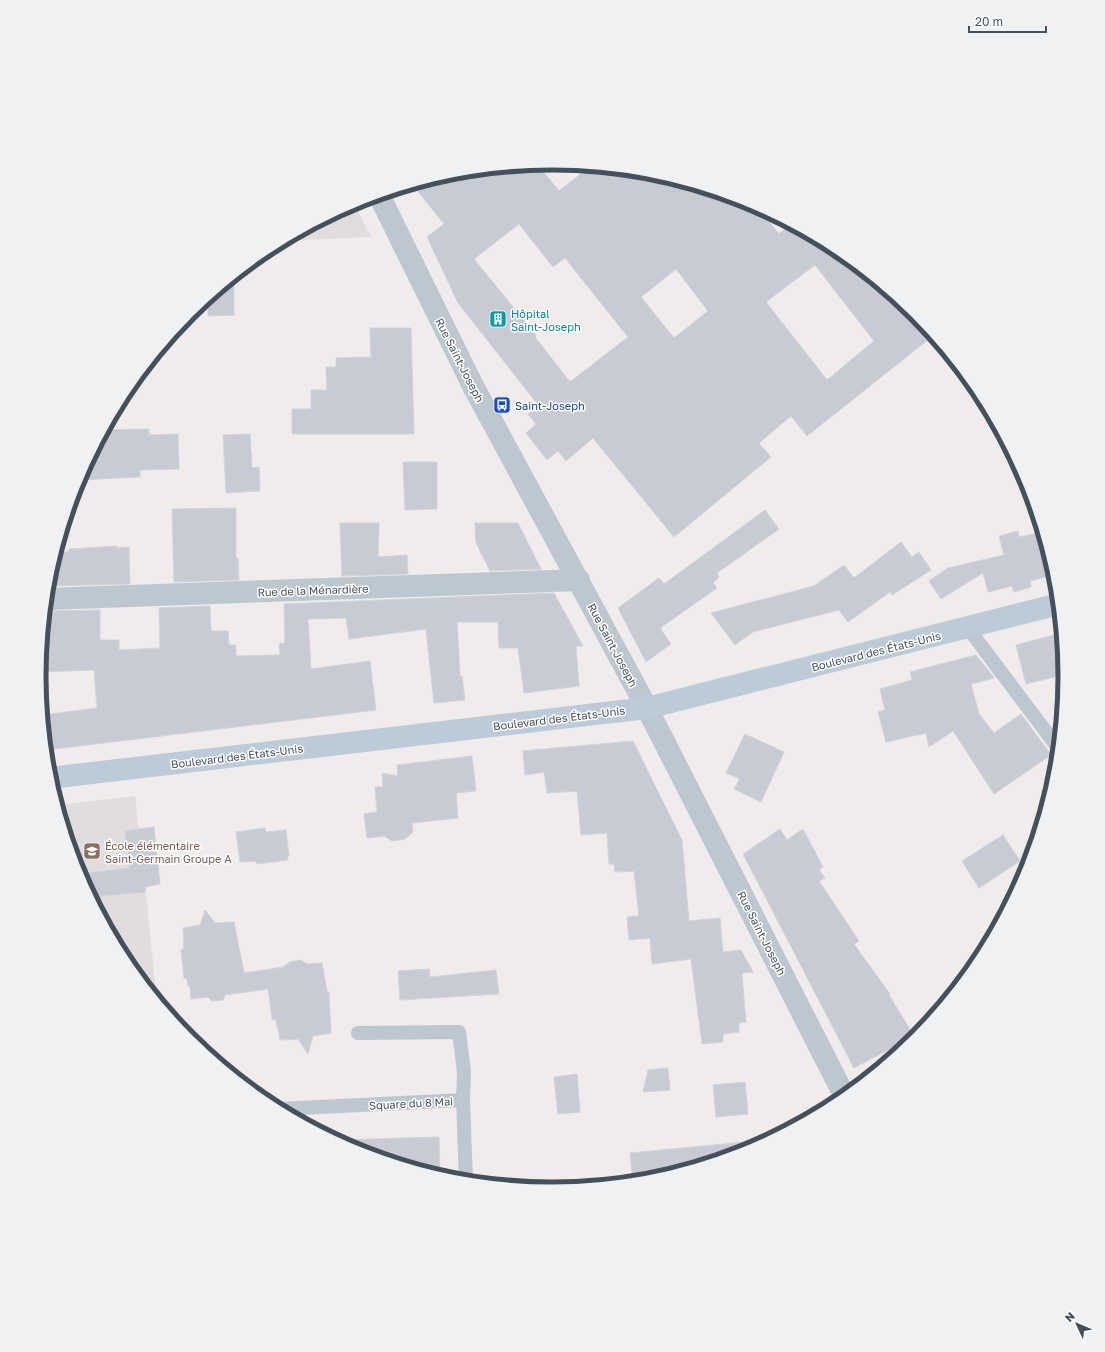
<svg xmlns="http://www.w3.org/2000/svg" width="1105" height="1352" font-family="'Golos Text',sans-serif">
<rect width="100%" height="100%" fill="#f0ecec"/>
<path fill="#e1ddde" d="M 354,203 L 371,237 L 281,241 Z
M 135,796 L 145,887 L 157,1000 L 125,961 L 78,872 L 58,805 Z"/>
<path fill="#c8cbd3" stroke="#d0d3d9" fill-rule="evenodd" d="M 537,164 L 559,191 L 591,166 L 653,172 L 749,202 L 755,205 L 779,234 L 791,224 L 838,249 L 916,313 L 934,335 L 807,436 L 791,416 L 759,443 L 771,457 L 674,537 L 593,438 L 566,461 L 558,451 L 547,460 L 526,433 L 536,424 L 528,414 L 539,406 L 458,303 L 427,237 L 444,224 L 412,184 L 453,172 ZM 519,224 L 553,267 L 565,258 L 628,337 L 570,382 L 535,337 L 536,335 L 474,259 ZM 815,265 L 874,341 L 827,380 L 766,302 ZM 676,269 L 708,311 L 674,338 L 641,297 Z
M 234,277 L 234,315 L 208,316 L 208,298 Z
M 370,328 L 411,328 L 414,434 L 292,434 L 292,409 L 311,409 L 311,390 L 327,390 L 326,367 L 336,367 L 336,358 L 371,357 Z
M 149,429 L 149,435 L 178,434 L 179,469 L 140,470 L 140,477 L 78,480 L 104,430 Z
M 250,434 L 252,468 L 259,467 L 260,491 L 226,493 L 223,435 Z
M 403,462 L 437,462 L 437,509 L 405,510 Z
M 236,508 L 236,558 L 238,558 L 239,580 L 174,582 L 172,509 Z
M 765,510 L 779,529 L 717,573 L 719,577 L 713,583 L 717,588 L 660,628 L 671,644 L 646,662 L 618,608 L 659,578 L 664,584 Z
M 340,523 L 379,523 L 378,557 L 407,555 L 408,574 L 342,576 Z
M 475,523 L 518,523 L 541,569 L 490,571 L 476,543 Z
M 1018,531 L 1019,537 L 1043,532 L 1056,574 L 1030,581 L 1031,587 L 1014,592 L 1012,586 L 988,592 L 983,573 L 941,599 L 929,581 L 948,568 L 1004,555 L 999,536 Z
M 901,542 L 912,557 L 919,552 L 931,570 L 892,595 L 890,592 L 848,622 L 839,610 L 753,632 L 735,645 L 711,613 L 814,586 L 844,565 L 854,578 Z
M 117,546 L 117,548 L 129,547 L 130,584 L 48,586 L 49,576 L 56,552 L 69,552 L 69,549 Z
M 554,593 L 583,646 L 576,646 L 579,686 L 524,693 L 518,648 L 499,648 L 498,622 L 457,622 L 460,676 L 462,676 L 465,700 L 434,703 L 426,629 L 349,639 L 346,618 L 308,619 L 311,669 L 370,661 L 376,710 L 46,750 L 43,715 L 97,708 L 94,670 L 39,672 L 45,611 L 100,610 L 100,640 L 119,640 L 119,650 L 160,648 L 159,608 L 210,606 L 211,631 L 228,631 L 229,645 L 236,645 L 236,656 L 280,655 L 279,644 L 285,643 L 284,604 Z
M 1062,633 L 1066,674 L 1026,684 L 1016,645 Z
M 976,655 L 994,678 L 971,684 L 979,714 L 994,733 L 1021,714 L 1051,755 L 994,794 L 953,731 L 929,747 L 926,733 L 886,742 L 878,712 L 885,710 L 880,689 L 912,680 L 910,672 Z
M 745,734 L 784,752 L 761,802 L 734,789 L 740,779 L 726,773 Z
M 633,741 L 682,840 L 689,921 L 720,918 L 723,952 L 741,950 L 753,972 L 742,973 L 746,1022 L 739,1023 L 739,1032 L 723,1034 L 723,1042 L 702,1044 L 691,959 L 652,964 L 650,938 L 629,940 L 627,917 L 639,916 L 634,871 L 615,872 L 614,864 L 609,864 L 607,833 L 581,835 L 577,791 L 547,793 L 544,772 L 525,775 L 523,751 Z
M 472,756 L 476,791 L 456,793 L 458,818 L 412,823 L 413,832 L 405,839 L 392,841 L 384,836 L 367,838 L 364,814 L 377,812 L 375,787 L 383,787 L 382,773 L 398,776 L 397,765 Z
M 154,827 L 160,884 L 145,887 L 146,892 L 91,897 L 79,874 L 130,868 L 125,831 Z
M 265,828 L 266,832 L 286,830 L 289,856 L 287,857 L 288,860 L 257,864 L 255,861 L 240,862 L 236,832 Z
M 780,829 L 787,840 L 803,829 L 823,867 L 819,870 L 825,878 L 819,881 L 859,941 L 854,944 L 890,994 L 889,995 L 914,1036 L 854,1068 L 743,854 Z
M 1003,835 L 1020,861 L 979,888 L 962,861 Z
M 205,910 L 215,923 L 234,922 L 244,973 L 283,967 L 290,962 L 301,960 L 307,964 L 322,963 L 327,991 L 329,992 L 331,1033 L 313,1036 L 308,1054 L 298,1039 L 280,1040 L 278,1027 L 277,1027 L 276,1020 L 272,1019 L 268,989 L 225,995 L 223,1000 L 212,1001 L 208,997 L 191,999 L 190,986 L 188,986 L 187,979 L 184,978 L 181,950 L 184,948 L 183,941 L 184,941 L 183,928 L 200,925 Z
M 429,969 L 430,977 L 496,970 L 499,994 L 400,1000 L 398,971 Z
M 668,1068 L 670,1090 L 643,1092 L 648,1070 Z
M 577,1074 L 580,1112 L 558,1114 L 554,1077 Z
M 745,1082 L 748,1114 L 716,1117 L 713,1085 Z
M 439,1137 L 440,1176 L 356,1150 L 336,1140 Z
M 745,1142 L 746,1151 L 652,1180 L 633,1182 L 630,1153 Z"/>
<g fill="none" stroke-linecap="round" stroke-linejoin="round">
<path stroke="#bcc7d0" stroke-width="14" d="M 968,628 L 1059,749
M 358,1033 L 459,1032 L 464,1072 L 463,1100
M 278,1109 L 463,1100 L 466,1181"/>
<path stroke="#bcc7d0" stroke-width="22" d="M 379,195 L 473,386 L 647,708 L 845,1097
M 47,599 L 579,580"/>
<path stroke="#bdcad7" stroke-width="22" d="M 49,778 L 647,708 L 1059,604"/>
</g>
<defs>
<symbol id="building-square" viewBox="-11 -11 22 22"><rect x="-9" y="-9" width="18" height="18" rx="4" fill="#0f9aa8" stroke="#fff"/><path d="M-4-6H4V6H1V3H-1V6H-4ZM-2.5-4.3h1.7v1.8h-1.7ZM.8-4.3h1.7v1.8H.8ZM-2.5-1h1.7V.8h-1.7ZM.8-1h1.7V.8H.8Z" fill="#fff"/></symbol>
<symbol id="bus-square" viewBox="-11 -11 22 22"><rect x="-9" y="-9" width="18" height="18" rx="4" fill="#1a4fb4" stroke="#fff"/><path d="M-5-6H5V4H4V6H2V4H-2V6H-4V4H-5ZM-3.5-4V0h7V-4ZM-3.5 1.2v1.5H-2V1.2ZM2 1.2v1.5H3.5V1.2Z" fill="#fff"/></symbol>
<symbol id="school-square" viewBox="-11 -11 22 22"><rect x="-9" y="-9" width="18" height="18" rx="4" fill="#8d6e63" stroke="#fff"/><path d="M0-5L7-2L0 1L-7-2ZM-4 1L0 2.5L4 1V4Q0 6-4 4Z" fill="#fff"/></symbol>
</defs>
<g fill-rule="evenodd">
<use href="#building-square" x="488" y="309" width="20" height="20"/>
<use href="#bus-square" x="492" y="395" width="20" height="20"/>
<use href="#school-square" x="82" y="841" width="20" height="20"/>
</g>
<g text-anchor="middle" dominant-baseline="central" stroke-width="3" stroke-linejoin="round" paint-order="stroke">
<g font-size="11" fill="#0d838f" stroke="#fff" text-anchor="start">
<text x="511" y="313">Hôpital<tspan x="511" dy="13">Saint-Joseph</tspan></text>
</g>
<g font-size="11" fill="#44505b" stroke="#fff">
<text transform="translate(460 360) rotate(63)">Rue Saint-Joseph</text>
<text transform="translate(313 590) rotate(-2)">Rue de la Ménardière</text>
<text transform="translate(613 645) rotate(62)">Rue Saint-Joseph</text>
<text transform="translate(876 651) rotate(-14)">Boulevard des États-Unis</text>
<text transform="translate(559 718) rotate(-7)">Boulevard des États-Unis</text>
<text transform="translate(237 756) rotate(-7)">Boulevard des États-Unis</text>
<text transform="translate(762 933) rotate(63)">Rue Saint-Joseph</text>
<text transform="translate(411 1103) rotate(-3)">Square du 8 Mai</text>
</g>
<g font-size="11" fill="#164399" stroke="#fff" text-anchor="start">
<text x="515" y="405">Saint-Joseph</text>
</g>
<g font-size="11" fill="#785e54" stroke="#fff" text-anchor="start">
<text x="105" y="845">École élémentaire<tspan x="105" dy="13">Saint-Germain Groupe A</tspan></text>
</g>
</g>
<path d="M0 0H1105V1352H0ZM46 676a506 506 0 1 1 1012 0a506 506 0 1 1-1012 0Z" fill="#f0f1f2" fill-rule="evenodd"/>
<path fill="none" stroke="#44505b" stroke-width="5" d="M46 676a506 506 0 1 1 1012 0a506 506 0 1 1-1012 0Z"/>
<g transform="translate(1077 1324) rotate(314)" stroke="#ffffff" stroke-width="3" paint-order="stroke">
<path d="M0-3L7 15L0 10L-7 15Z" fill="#44505b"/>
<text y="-6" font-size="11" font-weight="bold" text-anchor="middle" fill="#44505b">N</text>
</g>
<path d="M969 26v6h77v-6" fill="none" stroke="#44505b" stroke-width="2"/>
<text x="975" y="26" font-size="12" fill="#44505b" stroke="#ffffff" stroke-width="3" paint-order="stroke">20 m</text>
</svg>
